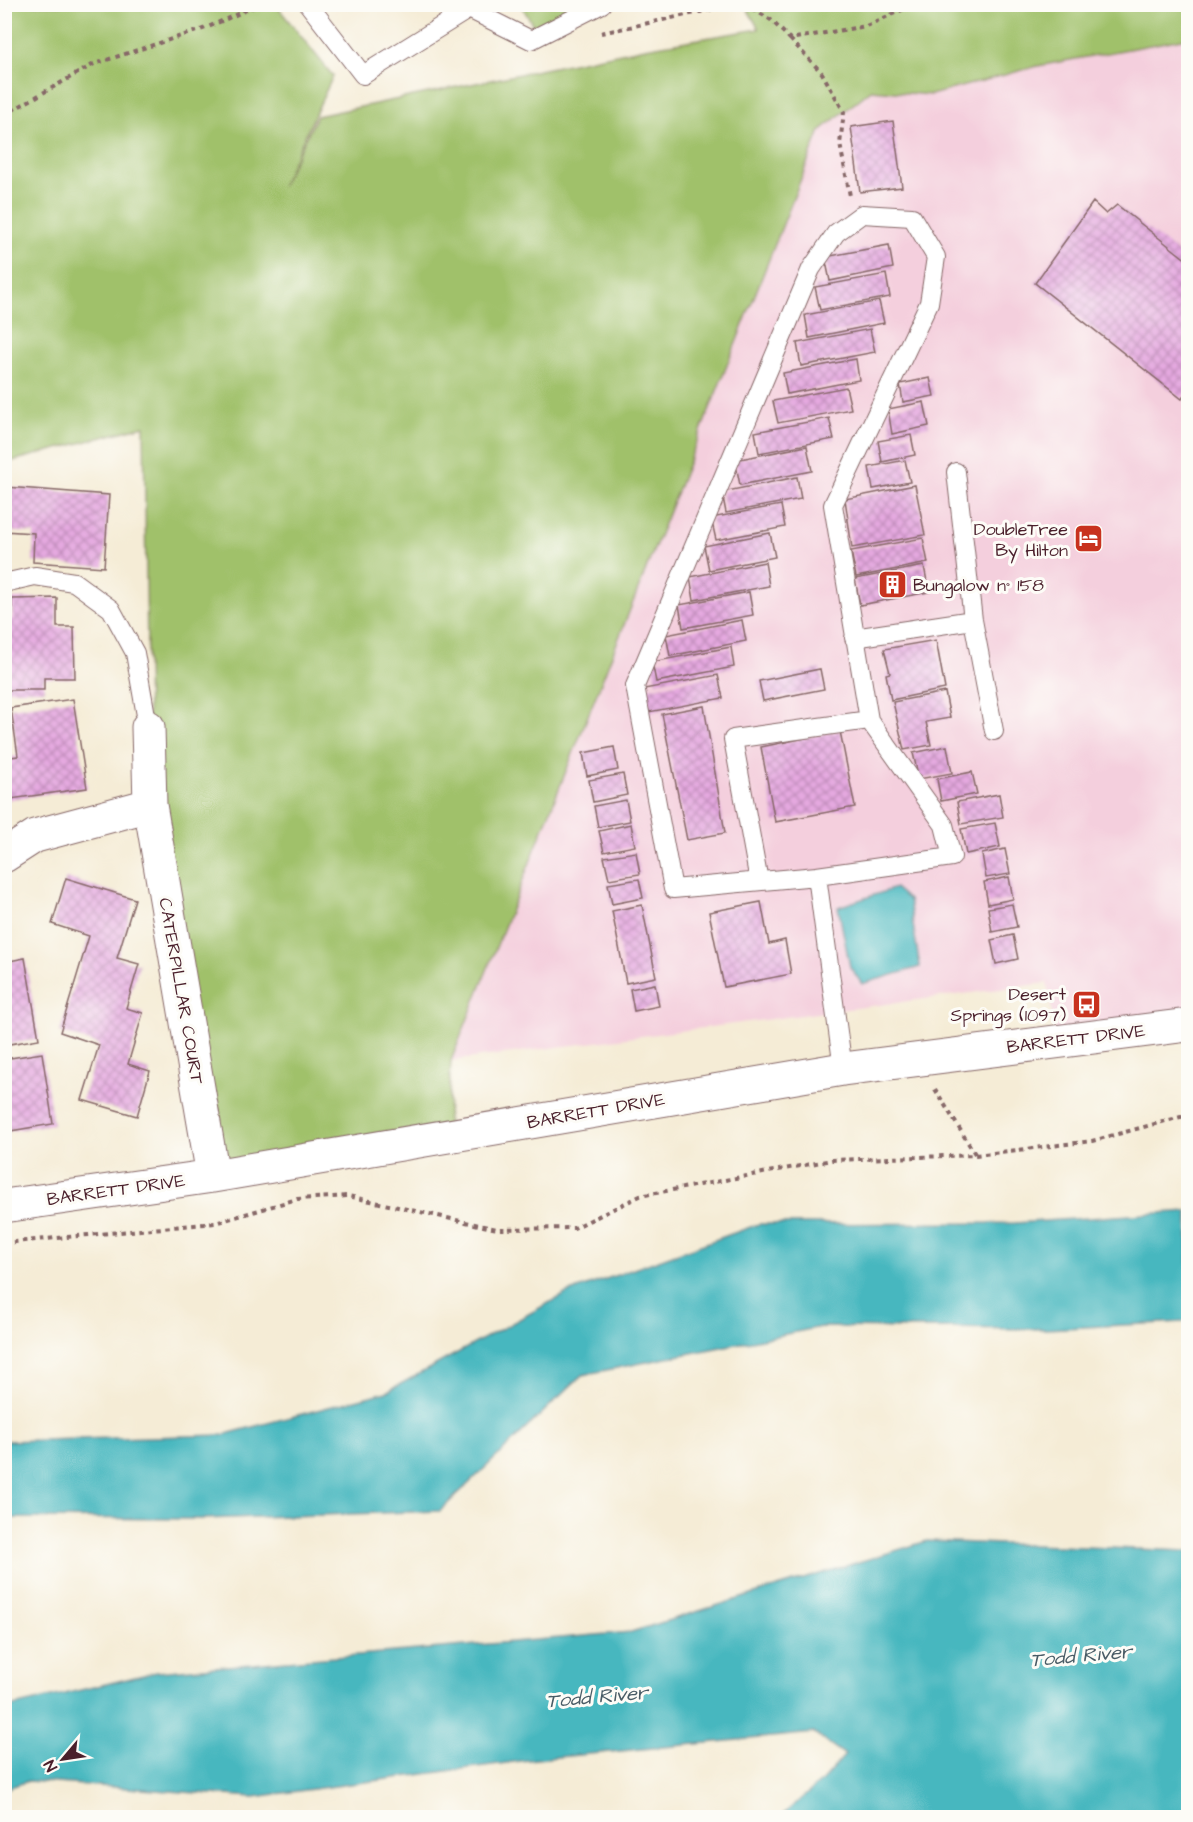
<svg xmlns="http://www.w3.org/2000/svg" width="1193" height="1822" font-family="'Architects Daughter',sans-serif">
<defs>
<pattern id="building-cross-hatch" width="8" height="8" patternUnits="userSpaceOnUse" patternTransform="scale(1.5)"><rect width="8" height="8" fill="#e5a9e0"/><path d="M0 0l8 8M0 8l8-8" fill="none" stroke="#bc89b6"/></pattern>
</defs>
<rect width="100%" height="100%" fill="#fdfcf7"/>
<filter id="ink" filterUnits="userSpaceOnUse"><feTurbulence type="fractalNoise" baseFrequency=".0167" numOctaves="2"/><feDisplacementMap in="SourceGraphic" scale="12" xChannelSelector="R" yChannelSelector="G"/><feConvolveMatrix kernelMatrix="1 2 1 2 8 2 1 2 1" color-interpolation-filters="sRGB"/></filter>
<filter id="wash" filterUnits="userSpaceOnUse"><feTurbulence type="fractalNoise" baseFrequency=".008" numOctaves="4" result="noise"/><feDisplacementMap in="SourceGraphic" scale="24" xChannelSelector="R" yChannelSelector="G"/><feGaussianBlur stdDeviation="1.35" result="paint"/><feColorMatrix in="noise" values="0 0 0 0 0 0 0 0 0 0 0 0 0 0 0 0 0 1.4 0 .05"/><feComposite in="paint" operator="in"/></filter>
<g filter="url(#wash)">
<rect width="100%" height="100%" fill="#f5ecd6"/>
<path fill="#f4cfdd" d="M 1188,38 L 1188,1025 L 1057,1042 L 1047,983 L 451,1061 L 820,131 L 871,90 L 931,95 L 1038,66 Z"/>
<path fill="#a0c16a" stroke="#75704a" stroke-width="1.5" d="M 5,5 L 276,5 L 333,76 L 281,187 L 317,116 L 645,48 L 759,29 L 745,5 L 1188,5 L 1188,38 L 1038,66 L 931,95 L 871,90 L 820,131 L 451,1061 L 447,1136 L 213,1176 L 148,727 L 144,426 L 5,463 Z
M 521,5 L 574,5 L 534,27 Z"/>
<path fill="#47b7bf" stroke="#486b75" stroke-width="1.5" d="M 895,888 L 909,900 L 920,967 L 862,984 L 850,967 L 838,907 Z
M 1188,1211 L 1188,1321 L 1183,1322 L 1045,1329 L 821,1327 L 582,1375 L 440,1511 L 202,1519 L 5,1518 L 5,1441 L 222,1435 L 386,1392 L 567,1293 L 759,1224 L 1015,1223 Z
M 927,1541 L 1188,1551 L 1188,1817 L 780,1817 L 821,1782 L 845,1755 L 814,1733 L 536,1759 L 254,1797 L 28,1781 L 5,1789 L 5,1708 L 156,1672 L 631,1632 Z"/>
<g id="blocks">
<path fill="url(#building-cross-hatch)" d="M 893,121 L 902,187 L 860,192 L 851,127 Z
M 1093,202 L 1106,214 L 1117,205 L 1188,261 L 1188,388 L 1182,399 L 1035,283 Z
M 889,245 L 893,268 L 830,281 L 825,257 Z
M 886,274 L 890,297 L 820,310 L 815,287 Z
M 879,301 L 884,323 L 809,338 L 805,315 Z
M 870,329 L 875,352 L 801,366 L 797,343 Z
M 856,359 L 859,380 L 787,394 L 783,373 Z
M 930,378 L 934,396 L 903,402 L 900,384 Z
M 846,387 L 851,409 L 778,423 L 773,401 Z
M 924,402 L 929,426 L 892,434 L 888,409 Z
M 829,418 L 834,439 L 759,453 L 755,432 Z
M 911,435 L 915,455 L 882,462 L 878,441 Z
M 807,446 L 812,471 L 740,485 L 735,460 Z
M 905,460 L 910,482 L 873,489 L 869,467 Z
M 797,477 L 801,499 L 726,513 L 722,492 Z
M 915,485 L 925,535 L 852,548 L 845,499 Z
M 6,487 L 109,495 L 104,567 L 33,562 L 34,533 L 4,531 Z
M 781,505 L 785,527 L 716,540 L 711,518 Z
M 770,533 L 775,557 L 709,570 L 704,546 Z
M 923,538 L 928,563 L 856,577 L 851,551 Z
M 765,562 L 769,586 L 694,600 L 690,577 Z
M 924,566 L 929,592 L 860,605 L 855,579 Z
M 749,592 L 753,615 L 683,628 L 679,605 Z
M 57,598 L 57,627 L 74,627 L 75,678 L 44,678 L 44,690 L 4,690 L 4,619 L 12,619 L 12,599 Z
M 742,620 L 746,641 L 670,656 L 666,635 Z
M 936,640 L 945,689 L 891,700 L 886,674 L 890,673 L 884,649 Z
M 731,647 L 734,667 L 656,682 L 652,662 Z
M 820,669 L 824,689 L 763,701 L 759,681 Z
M 718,675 L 723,698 L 649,712 L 644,689 Z
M 945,692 L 950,718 L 926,722 L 931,745 L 904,750 L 893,702 Z
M 73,699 L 87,788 L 4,800 L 4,724 L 11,757 L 18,756 L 11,708 Z
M 704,706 L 725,833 L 687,840 L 662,714 Z
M 840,731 L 855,807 L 775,822 L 761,747 Z
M 947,746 L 952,773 L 919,779 L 913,753 Z
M 614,747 L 618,770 L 587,776 L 583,753 Z
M 972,772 L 977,794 L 941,801 L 937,779 Z
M 623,774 L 627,795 L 593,802 L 589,780 Z
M 999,794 L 1003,817 L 961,824 L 957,802 Z
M 626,800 L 630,821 L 598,827 L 594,806 Z
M 995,823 L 1000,847 L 966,854 L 961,829 Z
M 631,824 L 635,846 L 604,852 L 599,831 Z
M 1005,849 L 1010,874 L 986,878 L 982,854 Z
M 636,852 L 640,874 L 609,879 L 604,857 Z
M 1009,877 L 1013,899 L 988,904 L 984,882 Z
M 66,878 L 135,899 L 117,958 L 139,964 L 126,1008 L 143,1013 L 128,1064 L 150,1071 L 137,1116 L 82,1100 L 99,1045 L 60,1032 L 89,936 L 52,924 Z
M 639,879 L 643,898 L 612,904 L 608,884 Z
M 761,902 L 769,944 L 785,940 L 791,974 L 724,987 L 709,912 Z
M 1012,904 L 1017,927 L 992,932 L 988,908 Z
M 642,905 L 656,977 L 626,983 L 612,911 Z
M 1013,935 L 1018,959 L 996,964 L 991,940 Z
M 25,958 L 39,1039 L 4,1045 L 4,962 Z
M 655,984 L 659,1006 L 634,1011 L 630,989 Z
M 42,1053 L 53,1124 L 4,1132 L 4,1059 Z"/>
</g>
</g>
<g filter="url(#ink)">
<use href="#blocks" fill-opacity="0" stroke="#866767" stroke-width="1.5"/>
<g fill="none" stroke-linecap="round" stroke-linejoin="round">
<defs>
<path id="service" d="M 308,4 L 363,75 L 469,9 L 531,40 L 602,4
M 956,472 L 973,620 L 994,731
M 4,583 L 35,576 L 74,582 L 111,609 L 135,653 L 148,727
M 854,638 L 973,620
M 817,876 L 952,857 L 944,825 L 869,720
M 759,881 L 733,739 L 869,720 L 833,505 L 929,303 L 936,257 L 912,217 L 862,214 L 836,233 L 811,269 L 635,686 L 673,889 L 817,876 L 843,1069"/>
<path id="minor" d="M 148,727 L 150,805 L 213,1176
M 4,856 L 35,836 L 150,805
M 4,1206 L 213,1176 L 843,1069 L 1188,1025"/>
</defs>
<use href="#service" stroke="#866767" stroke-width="20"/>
<use href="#minor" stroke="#866767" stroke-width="35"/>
<path stroke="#866767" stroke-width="4" stroke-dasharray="4.5 4.5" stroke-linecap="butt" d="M 745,4 L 771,20 L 790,39 L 866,26 L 915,4
M 601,33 L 738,4
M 790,39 L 822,73 L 844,112 L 840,144 L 850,196
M 4,115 L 94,64 L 206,28 L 260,4
M 935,1089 L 975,1154
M 4,1243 L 215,1223 L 297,1199 L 348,1196 L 497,1229 L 574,1228 L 640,1196 L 832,1160 L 976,1155 L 1092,1141 L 1188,1115"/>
<use href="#service" stroke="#fff" stroke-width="18"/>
<use href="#minor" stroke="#fff" stroke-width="33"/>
</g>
</g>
<defs>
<symbol id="hotel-square" viewBox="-11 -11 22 22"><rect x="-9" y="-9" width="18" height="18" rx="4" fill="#c8321e" stroke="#fdfcf7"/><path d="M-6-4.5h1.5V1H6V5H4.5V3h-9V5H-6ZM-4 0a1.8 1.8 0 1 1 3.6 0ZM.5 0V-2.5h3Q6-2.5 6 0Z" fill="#fff"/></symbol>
<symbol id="building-square" viewBox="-11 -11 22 22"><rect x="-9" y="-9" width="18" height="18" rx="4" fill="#c8321e" stroke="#fdfcf7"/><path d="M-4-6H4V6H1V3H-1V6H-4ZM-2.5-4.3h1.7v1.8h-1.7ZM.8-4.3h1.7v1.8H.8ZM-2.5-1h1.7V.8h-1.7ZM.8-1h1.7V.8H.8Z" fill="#fff"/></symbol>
<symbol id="bus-square" viewBox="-11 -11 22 22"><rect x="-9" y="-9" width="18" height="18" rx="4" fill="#c8321e" stroke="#fdfcf7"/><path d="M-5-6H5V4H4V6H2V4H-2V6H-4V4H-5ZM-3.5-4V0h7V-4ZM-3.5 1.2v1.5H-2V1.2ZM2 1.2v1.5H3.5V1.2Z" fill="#fff"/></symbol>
</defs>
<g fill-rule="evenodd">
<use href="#hotel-square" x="1072" y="522" width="33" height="33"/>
<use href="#building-square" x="876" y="568" width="33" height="33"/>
<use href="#bus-square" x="1070" y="988" width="33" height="33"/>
</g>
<g text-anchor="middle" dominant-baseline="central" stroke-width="6" stroke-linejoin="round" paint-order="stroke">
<g font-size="18" fill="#4a1f2b" stroke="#fdfcf7" text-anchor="end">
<text x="1068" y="529">DoubleTree<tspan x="1068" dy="21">By Hilton</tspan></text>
<text x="913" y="585" text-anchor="start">Bungalow n° 158</text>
<text x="1066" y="994">Desert<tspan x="1066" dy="21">Springs (1097)</tspan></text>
</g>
<g font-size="18" fill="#4a1f2b" stroke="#fdfcf7">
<text transform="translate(181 991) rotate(80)">CATERPILLAR COURT</text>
<text transform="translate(1076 1039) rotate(-7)">BARRETT DRIVE</text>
<text transform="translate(596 1111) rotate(-10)">BARRETT DRIVE</text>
<text transform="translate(116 1190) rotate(-8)">BARRETT DRIVE</text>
</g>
<g font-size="20" font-style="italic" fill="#495c66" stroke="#fdfcf7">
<text transform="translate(1081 1656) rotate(-5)">Todd River</text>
<text transform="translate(597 1697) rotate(-5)">Todd River</text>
</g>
</g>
<rect width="1193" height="1822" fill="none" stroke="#fdfcf7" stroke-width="24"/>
<g transform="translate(63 1759) rotate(241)" stroke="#fdfcf7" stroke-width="4.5" paint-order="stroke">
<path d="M0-4.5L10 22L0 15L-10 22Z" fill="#4a1f2b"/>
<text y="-9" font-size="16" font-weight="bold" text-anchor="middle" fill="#4a1f2b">N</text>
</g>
</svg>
